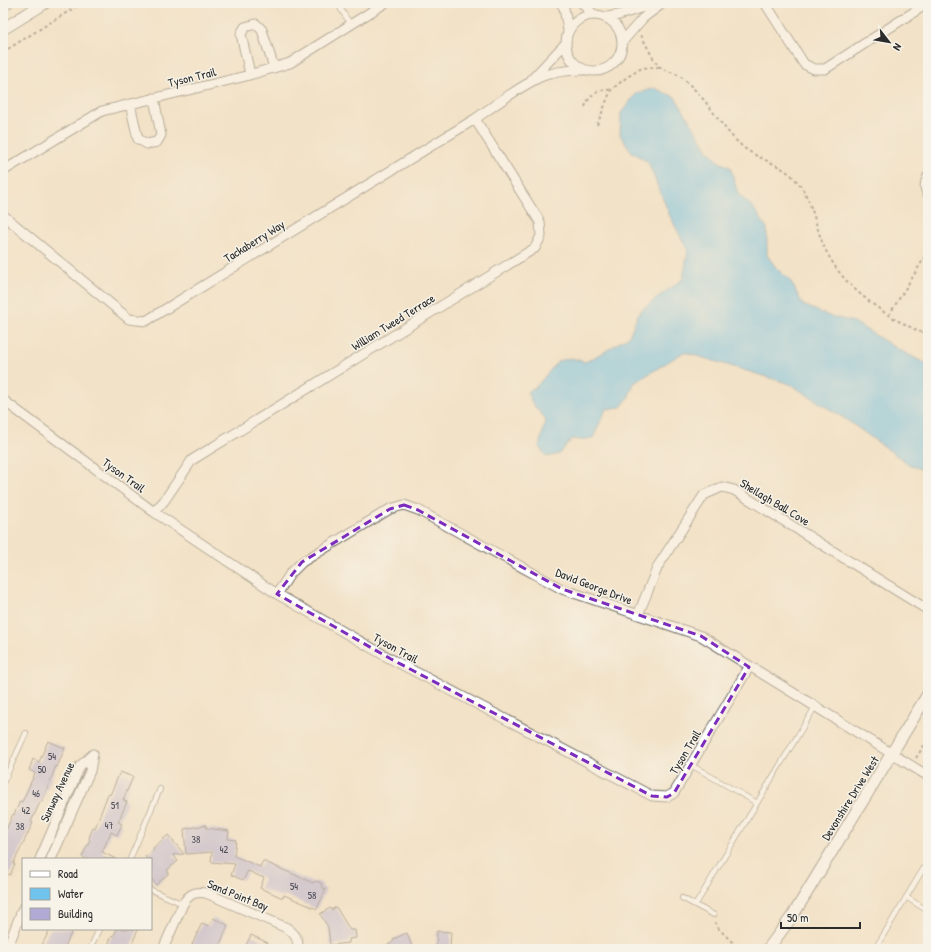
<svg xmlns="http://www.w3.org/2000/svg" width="931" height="952" font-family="'Patrick Hand',sans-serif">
<rect width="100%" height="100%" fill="#f7f3e8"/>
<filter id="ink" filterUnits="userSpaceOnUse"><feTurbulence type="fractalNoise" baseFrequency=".025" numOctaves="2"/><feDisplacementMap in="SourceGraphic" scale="8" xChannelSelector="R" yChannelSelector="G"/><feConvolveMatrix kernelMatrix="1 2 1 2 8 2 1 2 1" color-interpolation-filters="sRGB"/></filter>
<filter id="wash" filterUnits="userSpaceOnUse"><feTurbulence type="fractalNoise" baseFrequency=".012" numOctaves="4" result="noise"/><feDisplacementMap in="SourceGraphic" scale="16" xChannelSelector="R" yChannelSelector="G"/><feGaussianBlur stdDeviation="0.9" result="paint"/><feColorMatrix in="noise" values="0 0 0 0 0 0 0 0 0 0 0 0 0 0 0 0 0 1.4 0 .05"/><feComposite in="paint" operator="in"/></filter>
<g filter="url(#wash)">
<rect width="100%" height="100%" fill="#f2e2c7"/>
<path fill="#70c3ec" stroke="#4e778c" d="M 654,88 L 675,97 L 708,150 L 719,162 L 730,167 L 738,194 L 753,207 L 767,228 L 767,255 L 777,269 L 790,280 L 803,305 L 829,316 L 854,322 L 894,347 L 928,365 L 928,472 L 910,465 L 847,420 L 790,384 L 684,352 L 634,383 L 628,398 L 621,407 L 606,409 L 593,438 L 581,440 L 572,439 L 559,454 L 547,457 L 539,447 L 546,419 L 534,406 L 527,392 L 537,386 L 558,361 L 571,358 L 585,362 L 606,351 L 629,336 L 639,312 L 662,294 L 683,279 L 688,251 L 670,216 L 648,162 L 632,152 L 620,135 L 621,113 L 636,94 Z"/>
<g id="blocks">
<path fill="#b0aad5" d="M 48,741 L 65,748 L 63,753 L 57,767 L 56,766 L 42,802 L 40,802 L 31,822 L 33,823 L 13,864 L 15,864 L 10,875 L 3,872 L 3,837 L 13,814 L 14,815 L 20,801 L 22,802 L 35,773 L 29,770 L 33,759 L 39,762 Z
M 120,772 L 133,777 L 123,800 L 127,802 L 118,822 L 122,824 L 117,835 L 111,832 L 102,852 L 116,859 L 87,859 L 82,857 L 90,839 L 89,838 L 93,827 L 95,828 L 108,794 L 110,795 Z
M 206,825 L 206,828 L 229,831 L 228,839 L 236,840 L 234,856 L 260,867 L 263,861 L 313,883 L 316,881 L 321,883 L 323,888 L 326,889 L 317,909 L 284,895 L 283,898 L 260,888 L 264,878 L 248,871 L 243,880 L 231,875 L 235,864 L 211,862 L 212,852 L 186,854 L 184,829 Z
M 168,835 L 184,854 L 173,855 L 178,861 L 167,870 L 169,873 L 156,885 L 151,878 L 151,859 L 147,859 L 145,857 L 154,850 L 153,848 Z
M 336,907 L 350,930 L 355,930 L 356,938 L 349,939 L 349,943 L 330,945 L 328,927 L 320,914 L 330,908 L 331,910 Z
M 213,918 L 228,925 L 218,949 L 190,949 L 202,923 L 209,926 Z
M 50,929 L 73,929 L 64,949 L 43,949 L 45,946 L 42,945 Z
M 117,929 L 138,929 L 130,949 L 106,949 L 112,936 L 113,937 Z
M 437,931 L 451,932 L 450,949 L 436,949 Z
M 407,933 L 413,949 L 382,949 L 394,941 L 393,939 Z
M 251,935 L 268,943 L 265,949 L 244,949 Z"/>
</g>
</g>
<g filter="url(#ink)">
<use href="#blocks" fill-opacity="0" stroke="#716b62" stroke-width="1"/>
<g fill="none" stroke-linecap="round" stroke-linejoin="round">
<defs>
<path id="service" d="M 337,3 L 351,25
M 691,765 L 757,803
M 3,783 L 26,733
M 130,859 L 160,789
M 151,890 L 183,904
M 906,897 L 928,911
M 682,898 L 714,915
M 696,904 L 815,707
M 90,949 L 99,929
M 875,949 L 928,861"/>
<path id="minor" d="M 561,3 L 564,8 L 568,30
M 582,3 L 593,14
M 765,3 L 804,64 L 814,69 L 825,69 L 928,3
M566 43a28 28 0 1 1 56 0a28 28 0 1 1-56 0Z
M 607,17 L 619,15 L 656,3
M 623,41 L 643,18 L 663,3
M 250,74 L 241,34 L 245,27 L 256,24 L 262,30 L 274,68
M 531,80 L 565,44
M 130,104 L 138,139 L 147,144 L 157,142 L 161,135 L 154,98
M 3,171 L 102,111 L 242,77 L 290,63 L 385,3
M 928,176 C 925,182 923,188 928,194
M 3,215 L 129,319 L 146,321 L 475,119 C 495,105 516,89 538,78 C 551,72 568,70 583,70
M 3,400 L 154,512 L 277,594 L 391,659 L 652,796 L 667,797 L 674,793 L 749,667
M 154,512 L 164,501 L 192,460 L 535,248 L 541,236 L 540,222 L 475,119
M 277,594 L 290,574 L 302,562 L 390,509 L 404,505 L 418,510 L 562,589 L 701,636 L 928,776
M 638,615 L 658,566 L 704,495 L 722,487 L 734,490 L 928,610
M 40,859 L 80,766 L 93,754
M 51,859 L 90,771 L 93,754
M 7,949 L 23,908
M 163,949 L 183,904 C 189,894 195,891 206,893 L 287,928 C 294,933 300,940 297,949"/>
<path id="tertiary" d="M 3,5 L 7,3
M 3,29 L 45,3
M 768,949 L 793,915 L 928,694"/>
</defs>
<use href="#service" stroke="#716b62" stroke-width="6"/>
<use href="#minor" stroke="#716b62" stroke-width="11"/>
<use href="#tertiary" stroke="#716b62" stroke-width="13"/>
<path stroke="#716b62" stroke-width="2" stroke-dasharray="3 3" stroke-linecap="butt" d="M 604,3 L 613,5
M 641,35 C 645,42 654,62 659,66 C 664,71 673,72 678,75 C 683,78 688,83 692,87 C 711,105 723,130 743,147 C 758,159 778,163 792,176 C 815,197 814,233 830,258 C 843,282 866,300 888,315 C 901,323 915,329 928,336
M 3,52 L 82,3
M 585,107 C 589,95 598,88 611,90
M 597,125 L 611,90 L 627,77 L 642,68 L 659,67
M 889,315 L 928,252
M 916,758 L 928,739
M 715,922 L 719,929 L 739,949"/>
<use href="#service" stroke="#fff" stroke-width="4.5"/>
<use href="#minor" stroke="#fff" stroke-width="9"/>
<use href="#tertiary" stroke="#fff" stroke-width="11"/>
</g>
</g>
<path d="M0 0H931V952H0ZM 404,505 L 418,510 L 562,589 L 701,636 L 749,667 L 674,793 L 667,797 L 652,796 L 391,659 L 277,594 L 302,562 L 390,509 Z" fill="#f2e2c7" fill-opacity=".55" fill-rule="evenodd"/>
<path fill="none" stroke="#7b2cbf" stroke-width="3" stroke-dasharray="8 5" stroke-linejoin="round" d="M 404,505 L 418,510 L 562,589 L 701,636 L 749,667 L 674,793 L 667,797 L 652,796 L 391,659 L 277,594 L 302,562 L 390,509 Z"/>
<g text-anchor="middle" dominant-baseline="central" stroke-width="3" stroke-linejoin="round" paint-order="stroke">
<g font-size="10" fill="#4c4b56">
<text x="52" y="756">54</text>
<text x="42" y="769">50</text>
<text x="36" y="793">46</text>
<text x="115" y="805">51</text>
<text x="26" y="810">42</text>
<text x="109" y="825">47</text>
<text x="20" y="826">38</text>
<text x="196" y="839">38</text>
<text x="224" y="849">42</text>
<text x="294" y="886">54</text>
<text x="312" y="895">58</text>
</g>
<g font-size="12" fill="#2b2b2b" stroke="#f7f3e8">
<text transform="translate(192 77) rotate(-14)">Tyson Trail</text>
<text transform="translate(254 241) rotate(-32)">Tackaberry Way</text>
<text transform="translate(393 322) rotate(-32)">William Tweed Terrace</text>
<text transform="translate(124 475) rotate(36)">Tyson Trail</text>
<text transform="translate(775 502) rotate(31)">Sheilagh Ball Cove</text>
<text transform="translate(594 586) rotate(21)">David George Drive</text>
<text transform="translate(396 648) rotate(29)">Tyson Trail</text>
<text transform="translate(685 752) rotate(-59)">Tyson Trail</text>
<text transform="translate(57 792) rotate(-65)">Sunway Avenue</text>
<text transform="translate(850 798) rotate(-58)">Devonshire Drive West</text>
<text transform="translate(238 895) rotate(22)">Sand Point Bay</text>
</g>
</g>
<rect width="931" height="952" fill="none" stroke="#f7f3e8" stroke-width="16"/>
<rect x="22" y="858" width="130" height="72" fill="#f7f3e8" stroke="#a5a39c"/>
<rect x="30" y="871" width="20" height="6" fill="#ffffff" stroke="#a5a39c"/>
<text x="58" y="878" font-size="12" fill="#2b2b2b">Road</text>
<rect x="30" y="888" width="20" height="12" fill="#70c3ec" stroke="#a5a39c"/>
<text x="58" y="898" font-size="12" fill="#2b2b2b">Water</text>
<rect x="30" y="908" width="20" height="12" fill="#b0aad5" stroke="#a5a39c"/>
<text x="58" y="918" font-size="12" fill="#2b2b2b">Building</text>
<g transform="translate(889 42) rotate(121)" stroke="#f7f3e8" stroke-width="3" paint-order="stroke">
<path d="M0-3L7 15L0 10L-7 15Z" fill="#2b2b2b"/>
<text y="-6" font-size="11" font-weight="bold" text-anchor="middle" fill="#2b2b2b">N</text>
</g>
<path d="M781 922v6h79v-6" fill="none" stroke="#2b2b2b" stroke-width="2"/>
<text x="787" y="922" font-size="12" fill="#2b2b2b" stroke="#f7f3e8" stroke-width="3" paint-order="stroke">50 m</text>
</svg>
